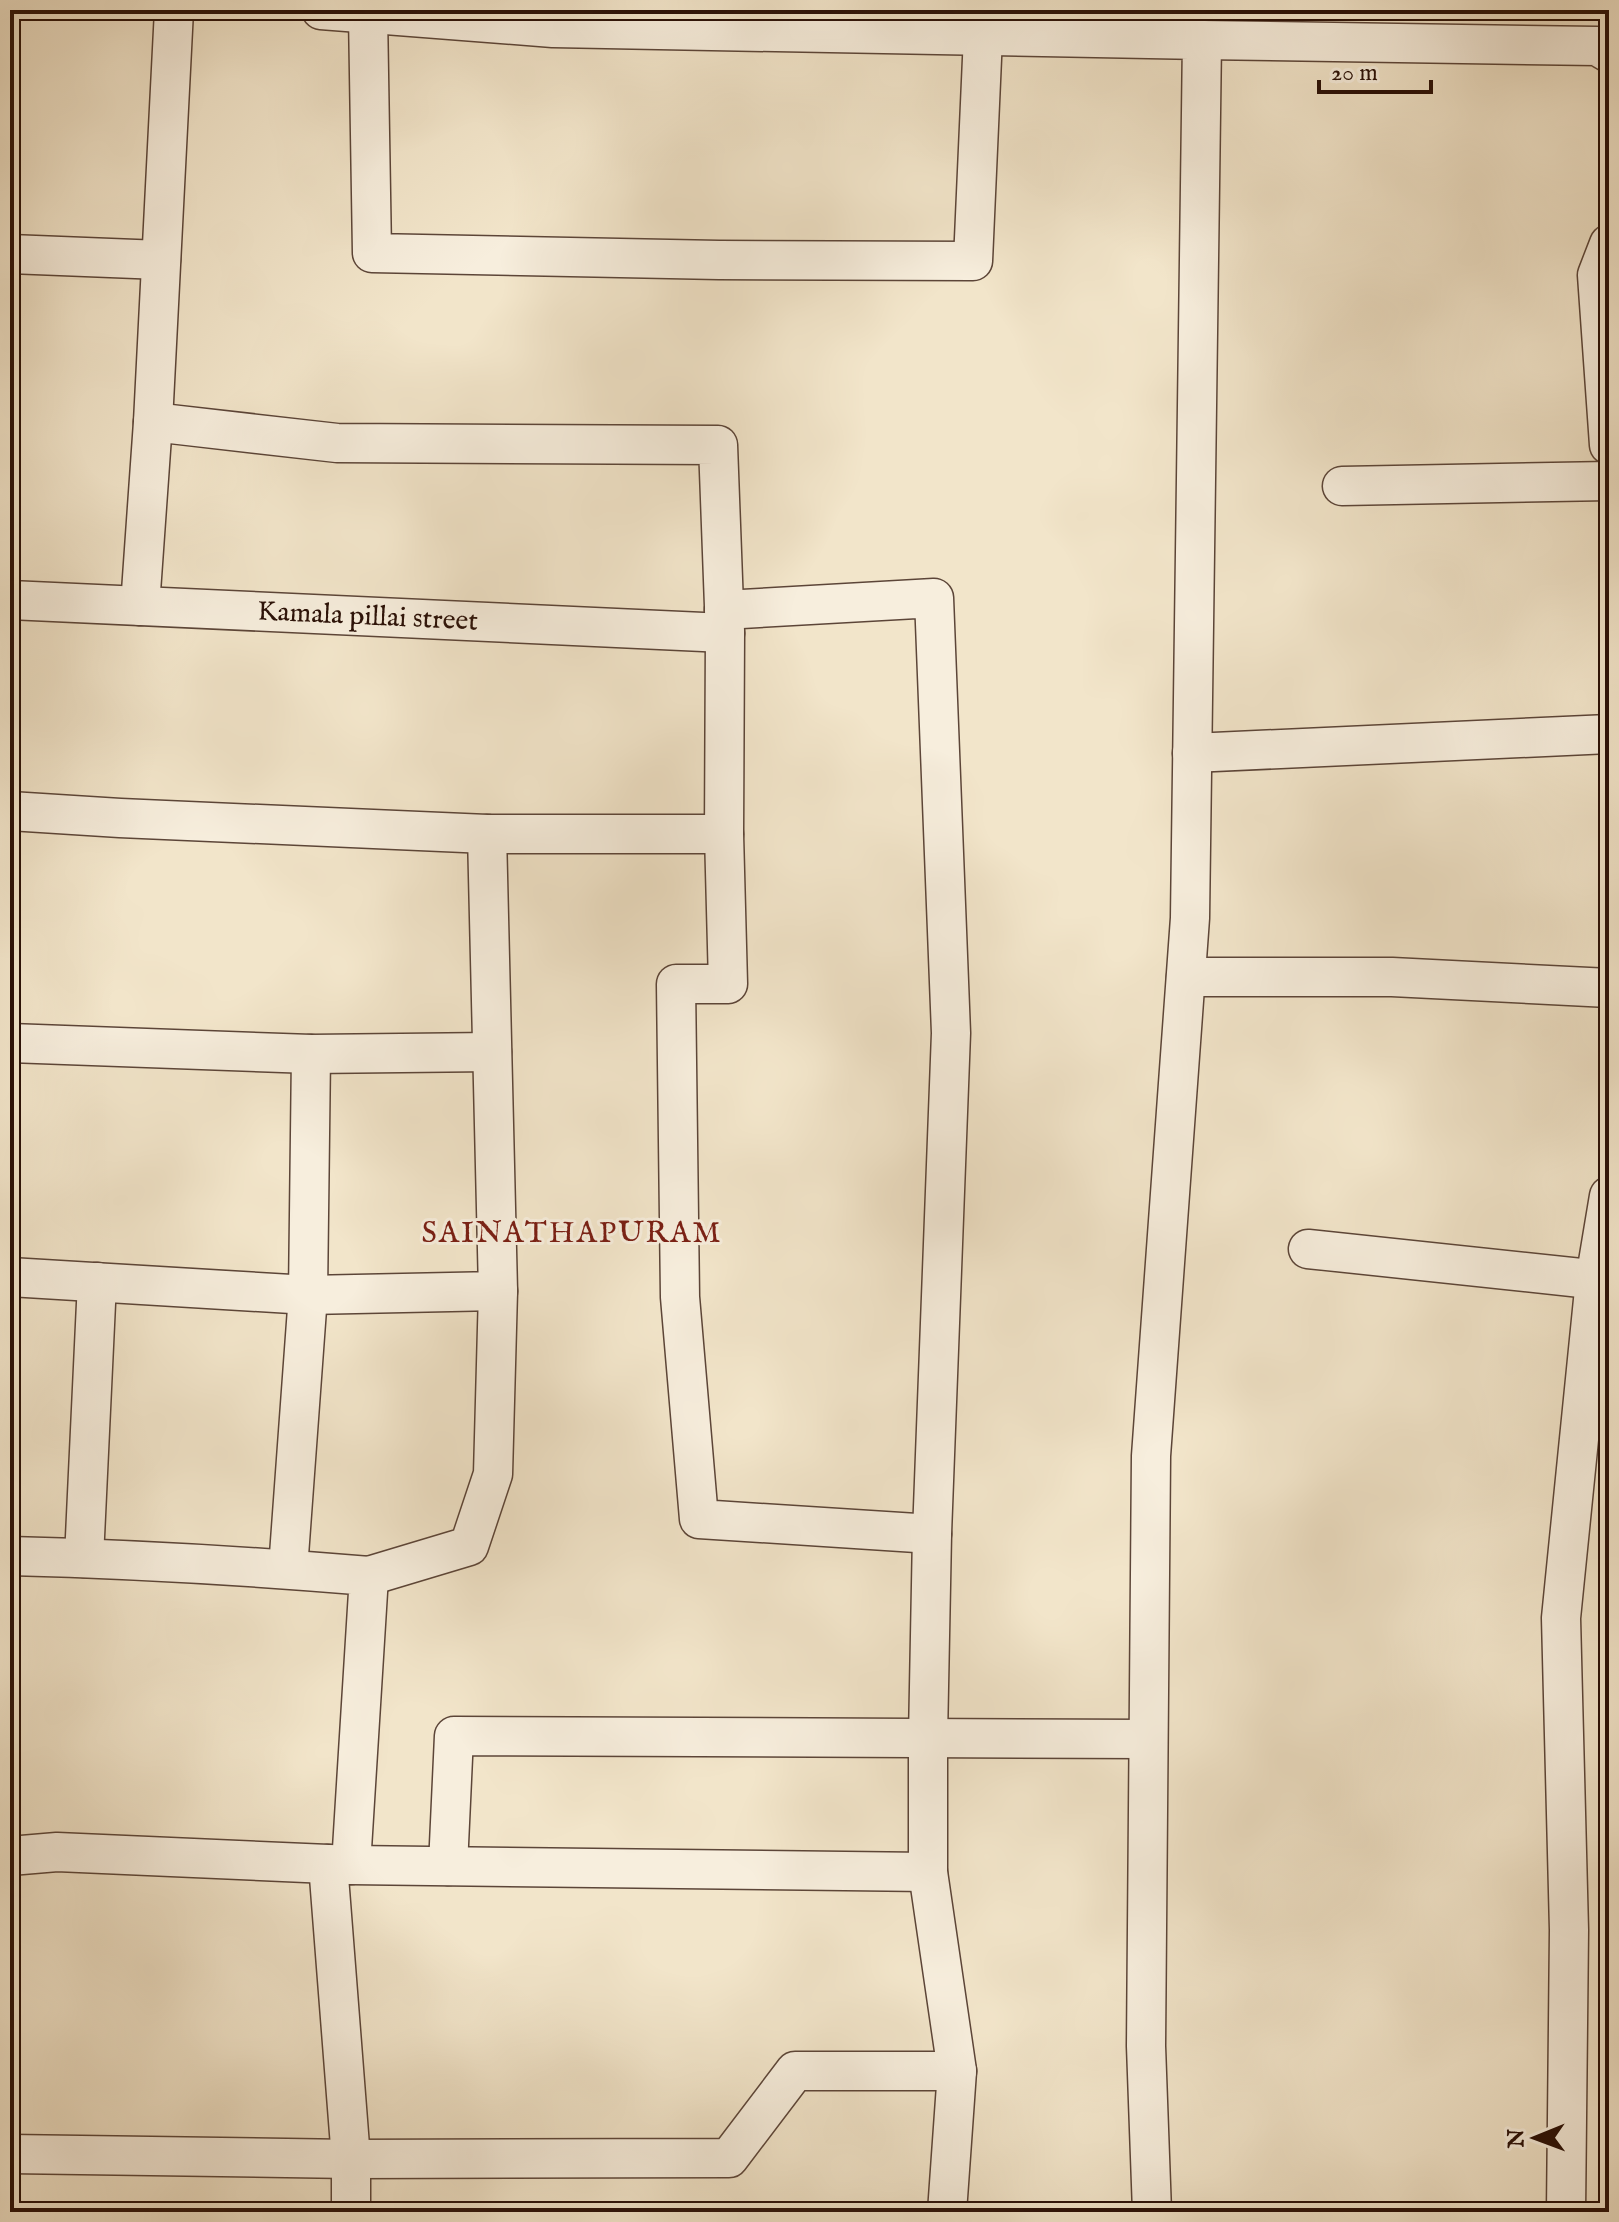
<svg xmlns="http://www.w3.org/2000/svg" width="1619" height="2222" font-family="'IM FELL English',serif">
<rect width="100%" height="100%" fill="#f2e5ca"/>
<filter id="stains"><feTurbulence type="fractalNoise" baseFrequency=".0025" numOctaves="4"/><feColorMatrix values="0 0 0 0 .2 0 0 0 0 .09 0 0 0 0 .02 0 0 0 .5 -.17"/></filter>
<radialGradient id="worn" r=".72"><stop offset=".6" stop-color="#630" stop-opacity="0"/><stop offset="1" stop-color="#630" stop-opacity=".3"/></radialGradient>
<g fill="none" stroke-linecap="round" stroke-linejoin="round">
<defs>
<g id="street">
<path d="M 321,10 L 553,28 L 1202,40 L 1190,918 L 1151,1456 L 1146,2046 L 1152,2212"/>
<path d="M 368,14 L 372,253 L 719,260 L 973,261 L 983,36"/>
<path d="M 1202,40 L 1597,46 L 1609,53"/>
<path d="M 1609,244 L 1597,275 L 1609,445"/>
<path d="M 10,254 L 161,260"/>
<path d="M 153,422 L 337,443 L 718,445 L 725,633 L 724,834 L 728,984 L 676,984 L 680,1297 L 699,1519 L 932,1534"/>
<path d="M 1342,486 L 1609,481"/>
<path id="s1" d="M 10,600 L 725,633"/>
<path d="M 140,606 L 153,422 L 174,10"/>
<path d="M 724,610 L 934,598 L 951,1033 L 932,1534 L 928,1738 L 928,1872 L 957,2071 L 947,2212"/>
<path d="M 1192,753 L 1609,734"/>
<path d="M 10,811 L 120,818 L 487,834 L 724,834"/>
<path d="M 1186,977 L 1392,977 L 1609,988"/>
<path d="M 10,1043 L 311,1054 L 492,1052"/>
<path d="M 1308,1249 L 1609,1281"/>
<path d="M 10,1277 L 308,1295 L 498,1291 L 487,834"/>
<path d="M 10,1556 C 130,1559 249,1566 369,1576 L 351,1865"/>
<path d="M 84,1558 L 97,1282"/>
<path d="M 288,1569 L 308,1295 L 311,1054"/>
<path d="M 369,1576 L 469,1546 L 493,1474 L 498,1291"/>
<path d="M 10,1856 L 57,1852 L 351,1865 L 928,1872"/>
<path d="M 328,1864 L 351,2159 L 351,2212"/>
<path d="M 448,1866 L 454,1736 L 1148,1739"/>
<path d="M 10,2154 L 351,2159 L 729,2158 L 795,2071 L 957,2071"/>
<path d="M 1566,2212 L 1569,1930 L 1561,1618 L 1595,1280 L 1609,1196"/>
</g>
</defs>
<use href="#street" stroke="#5c4538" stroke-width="41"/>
<use href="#street" stroke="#f7eedd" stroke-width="38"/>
</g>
<g text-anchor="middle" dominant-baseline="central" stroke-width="6" stroke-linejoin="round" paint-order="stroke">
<g font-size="28" fill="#2a1007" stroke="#f7eedd">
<text stroke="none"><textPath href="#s1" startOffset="358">Kamala pillai street</textPath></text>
</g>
<g font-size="30" letter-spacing="2" fill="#7a1f14" stroke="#f7eedd">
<text x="572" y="1234">SAINATHAPURAM</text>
</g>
</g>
<rect width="1619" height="2222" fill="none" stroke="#f2e5ca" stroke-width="40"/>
<rect x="12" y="12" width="1595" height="2198" fill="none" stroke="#2a1007" stroke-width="4"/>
<rect x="20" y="20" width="1579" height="2182" fill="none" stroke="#2a1007" stroke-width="2"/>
<g transform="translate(1535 2138) rotate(269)" stroke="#f7eedd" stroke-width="6" paint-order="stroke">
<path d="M0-6L14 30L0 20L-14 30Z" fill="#2a1007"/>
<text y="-12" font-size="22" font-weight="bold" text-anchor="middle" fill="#2a1007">N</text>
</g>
<path d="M1319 80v12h112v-12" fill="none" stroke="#2a1007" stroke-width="4"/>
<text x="1331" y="80" font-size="24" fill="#2a1007" stroke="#f7eedd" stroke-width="6" paint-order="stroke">20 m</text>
<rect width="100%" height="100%" filter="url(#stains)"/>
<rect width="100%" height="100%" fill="url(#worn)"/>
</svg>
